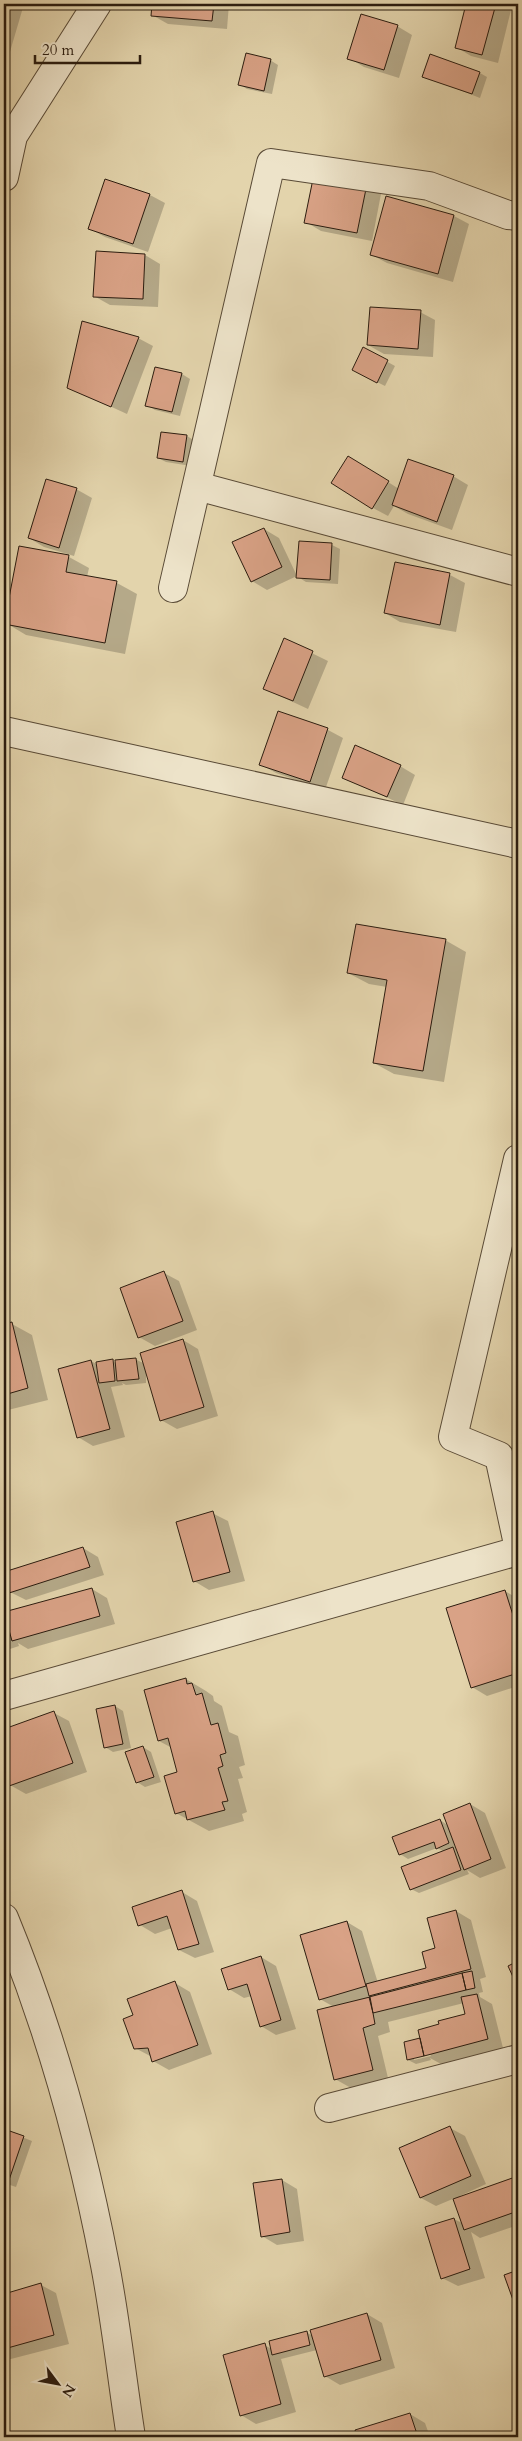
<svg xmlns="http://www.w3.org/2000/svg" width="522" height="2441" font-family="Cardo,serif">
<rect width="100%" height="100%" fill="#e3d4ac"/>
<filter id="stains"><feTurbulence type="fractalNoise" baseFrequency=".004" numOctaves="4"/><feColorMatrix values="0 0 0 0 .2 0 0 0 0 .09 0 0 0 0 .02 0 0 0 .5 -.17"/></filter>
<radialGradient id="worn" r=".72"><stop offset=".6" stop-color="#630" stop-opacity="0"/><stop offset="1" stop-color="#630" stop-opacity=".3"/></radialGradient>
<path fill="#0003" fill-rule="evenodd" d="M 4,4 L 24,4 L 7,62 L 4,61 Z
M 154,4 L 229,4 L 227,29 L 168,24 L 152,15 Z
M 385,4 L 400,4 L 397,9 Z
M 468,4 L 500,4 L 511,10 L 498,63 L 471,56 L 456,47 Z
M 397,26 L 412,35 L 399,78 L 364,67 L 349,58 Z
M 270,60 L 278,65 L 272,94 L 247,89 L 239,84 Z
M 480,73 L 487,77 L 480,98 L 424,76 Z
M 366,185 L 381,194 L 372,241 L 321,231 L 306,222 Z
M 150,195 L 165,203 L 148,252 L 105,237 L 90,229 Z
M 387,198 L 454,216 L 469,224 L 453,282 L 387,263 L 372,255 Z
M 97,252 L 145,255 L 160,264 L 158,307 L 110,305 L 94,296 Z
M 420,312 L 435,320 L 433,357 L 384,354 L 368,345 Z
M 138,338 L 153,346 L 127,414 L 68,387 Z
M 364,349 L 395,366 L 385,386 L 361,374 Z
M 156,368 L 182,374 L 190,379 L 180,416 L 155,410 L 147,405 Z
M 162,434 L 187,436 L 195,441 L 191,466 L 166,462 L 158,458 Z
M 363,466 L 399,489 L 453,476 L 468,485 L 452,530 L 408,514 L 394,506 L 388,516 L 373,508 Z
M 76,489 L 92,498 L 74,556 L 44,547 L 29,538 Z
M 264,529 L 279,538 L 297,576 L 267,590 L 252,581 Z
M 300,543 L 332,545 L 340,549 L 338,584 L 306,582 L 298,577 Z
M 69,557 L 89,568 L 87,577 L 117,583 L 137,594 L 125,654 L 26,635 L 6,623 Z
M 396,564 L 450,575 L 465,583 L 456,632 L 400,622 L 385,613 Z
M 285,640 L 328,661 L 308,709 L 265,689 Z
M 278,713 L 328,730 L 343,738 L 325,790 L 276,773 L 260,764 Z
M 400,766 L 415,775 L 403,805 L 343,777 Z
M 445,940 L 466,952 L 444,1082 L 394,1074 L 374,1063 L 387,987 L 369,984 L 348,973 Z
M 164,1273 L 179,1281 L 197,1330 L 155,1346 L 139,1337 Z
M 12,1324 L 32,1335 L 48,1400 L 4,1411 L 4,1326 Z
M 183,1340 L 198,1349 L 218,1416 L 177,1429 L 161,1420 L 146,1368 L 146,1383 L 126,1385 L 122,1383 L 123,1385 L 111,1387 L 125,1437 L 93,1446 L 78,1437 L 91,1361 L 98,1365 L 135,1359 L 145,1364 Z
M 212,1513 L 228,1521 L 245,1581 L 209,1590 L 194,1581 Z
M 83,1548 L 98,1557 L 104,1575 L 26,1600 L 10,1592 Z
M 92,1589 L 107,1598 L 115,1624 L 28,1649 L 18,1643 L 19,1646 L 4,1651 L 4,1597 L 9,1613 Z
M 505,1591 L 518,1599 L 518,1686 L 487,1696 L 472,1687 Z
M 186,1679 L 206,1691 L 213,1696 L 214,1701 L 222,1706 L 229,1732 L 238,1736 L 245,1765 L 239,1767 L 243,1778 L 238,1779 L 247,1812 L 242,1814 L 244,1821 L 209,1831 L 176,1813 L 179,1773 L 172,1748 L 159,1741 Z
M 115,1706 L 123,1711 L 131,1748 L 113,1752 L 105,1747 Z
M 54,1713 L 69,1721 L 87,1772 L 26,1794 L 10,1785 L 4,1766 L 4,1731 Z
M 143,1747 L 151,1752 L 161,1782 L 145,1787 L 137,1782 Z
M 470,1804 L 485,1813 L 506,1868 L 480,1878 L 467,1870 L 469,1874 L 419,1893 L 411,1889 L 445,1852 L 437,1848 L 408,1859 L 400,1854 L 440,1820 L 449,1826 Z
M 182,1892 L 197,1901 L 214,1952 L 195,1958 L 179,1950 L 172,1928 L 155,1934 L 140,1925 Z
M 456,1911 L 471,1920 L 486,1977 L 480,1979 L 483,1992 L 479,1993 L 480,1997 L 492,2004 L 503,2048 L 441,2064 L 430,2058 L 431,2060 L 416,2064 L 408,2060 L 467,2015 L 464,2003 L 388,2022 L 390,2032 L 378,2036 L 388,2078 L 351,2088 L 335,2079 L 334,2007 L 320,1999 L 347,1922 L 362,1931 L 378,1983 L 428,1969 ZM 430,2053 L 431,2056 L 414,2060 L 414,2057 Z
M 261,1957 L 276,1966 L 296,2029 L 276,2035 L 261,2026 L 252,1996 L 244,1998 L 229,1989 Z
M 175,1983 L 190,1992 L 212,2054 L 169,2070 L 153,2061 L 152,2057 L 135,2048 L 135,2016 Z
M 450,2128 L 465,2136 L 486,2184 L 460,2196 L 461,2197 L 518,2177 L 518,2225 L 480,2238 L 471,2232 L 485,2278 L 458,2286 L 442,2278 L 454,2219 L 464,2224 L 455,2198 L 436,2206 L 421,2198 L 400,2149 Z
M 4,2130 L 32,2141 L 16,2187 L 4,2183 Z
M 282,2180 L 297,2189 L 304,2241 L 277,2245 L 262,2236 Z
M 41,2285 L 56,2293 L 69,2344 L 7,2360 L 4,2358 L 4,2295 Z
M 367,2314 L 382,2323 L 395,2368 L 340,2385 L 325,2376 L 317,2350 L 281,2359 L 296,2412 L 256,2424 L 241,2415 L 264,2345 L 272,2349 L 306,2332 L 313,2336 Z
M 410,2414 L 425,2423 L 430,2437 L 359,2437 L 357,2431 Z"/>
<path fill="#d9a286" stroke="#2b1c0f" d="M 152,4 L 214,4 L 212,21 L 151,16 Z
M 466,4 L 496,4 L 482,55 L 455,48 Z
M 361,14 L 398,25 L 384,70 L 347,59 Z
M 246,53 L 271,59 L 264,91 L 238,85 Z
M 430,54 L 480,72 L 472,94 L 422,77 Z
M 314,174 L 367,184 L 357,233 L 304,223 Z
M 105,179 L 150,194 L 133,244 L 88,229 Z
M 386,196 L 454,215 L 438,274 L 370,255 Z
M 96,251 L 145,254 L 143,299 L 93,297 Z
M 370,307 L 421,310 L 418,349 L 367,345 Z
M 82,321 L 139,337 L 111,407 L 67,388 Z
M 363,347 L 388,360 L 377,383 L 352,370 Z
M 155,367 L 182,373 L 172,412 L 145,406 Z
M 161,432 L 187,435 L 183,462 L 157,458 Z
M 348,456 L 389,481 L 372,509 L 331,483 Z
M 408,459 L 454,475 L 437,522 L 392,505 Z
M 46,479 L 77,488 L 59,548 L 28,538 Z
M 264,528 L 282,567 L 251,582 L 232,542 Z
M 299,541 L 332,543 L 330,580 L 296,578 Z
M 19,546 L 69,555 L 66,572 L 117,581 L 105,643 L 4,624 Z
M 395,562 L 450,573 L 440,625 L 384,613 Z
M 284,638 L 313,651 L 293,701 L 263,689 Z
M 278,711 L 328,728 L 310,782 L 259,765 Z
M 355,745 L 401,765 L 387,797 L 342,778 Z
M 356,924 L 446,939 L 423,1071 L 373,1063 L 387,980 L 347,973 Z
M 164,1271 L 183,1321 L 138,1338 L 120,1288 Z
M 12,1322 L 28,1388 L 4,1395 L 4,1324 Z
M 183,1339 L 204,1407 L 160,1421 L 140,1353 Z
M 136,1358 L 139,1379 L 117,1381 L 115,1360 Z
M 113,1359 L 115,1381 L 99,1383 L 96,1362 Z
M 91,1360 L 110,1429 L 77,1438 L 58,1369 Z
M 213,1511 L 230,1572 L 193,1582 L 176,1522 Z
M 83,1547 L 90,1567 L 9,1593 L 4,1572 Z
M 92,1588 L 100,1616 L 12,1641 L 4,1612 Z
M 505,1590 L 518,1631 L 518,1673 L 471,1688 L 446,1608 Z
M 186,1678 L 187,1684 L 192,1683 L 196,1695 L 202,1693 L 211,1725 L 218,1723 L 226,1753 L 220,1755 L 223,1766 L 218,1768 L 228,1801 L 222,1802 L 225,1810 L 187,1820 L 185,1811 L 175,1814 L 164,1776 L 177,1772 L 168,1738 L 158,1741 L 144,1690 Z
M 115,1705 L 123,1744 L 104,1748 L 96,1709 Z
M 54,1711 L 73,1763 L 9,1786 L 4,1770 L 4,1729 Z
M 143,1746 L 154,1777 L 136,1783 L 125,1752 Z
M 470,1803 L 491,1859 L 464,1870 L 443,1814 Z
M 440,1819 L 449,1843 L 436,1849 L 434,1842 L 399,1855 L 392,1837 Z
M 453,1847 L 461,1870 L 410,1890 L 401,1867 Z
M 182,1890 L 199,1944 L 178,1950 L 167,1916 L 138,1926 L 132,1907 Z
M 456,1910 L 471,1969 L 369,1996 L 366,1984 L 426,1968 L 422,1952 L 435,1948 L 427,1918 Z
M 347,1921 L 366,1986 L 319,2000 L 300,1935 Z
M 261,1956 L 281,2020 L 260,2027 L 247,1984 L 228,1990 L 221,1969 Z
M 518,1961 L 518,1988 L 508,1966 Z
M 472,1971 L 475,1988 L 466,1990 L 462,1973 Z
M 462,1973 L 466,1990 L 373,2013 L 369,1997 Z
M 175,1981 L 198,2045 L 152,2062 L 148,2048 L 134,2049 L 123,2019 L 133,2015 L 127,1999 Z
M 477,1994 L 488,2039 L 424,2056 L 418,2030 L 439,2024 L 438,2021 L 465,2014 L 461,1997 Z
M 370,1997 L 375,2024 L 363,2028 L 373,2070 L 334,2080 L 317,2010 Z
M 420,2038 L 424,2056 L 407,2060 L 404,2042 Z
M 450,2126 L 471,2176 L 420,2198 L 399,2148 Z
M 4,2129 L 24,2136 L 8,2183 L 4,2182 Z
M 518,2176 L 518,2211 L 464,2230 L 453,2199 Z
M 282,2179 L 290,2232 L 261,2237 L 253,2183 Z
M 454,2218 L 470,2269 L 441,2279 L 425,2227 Z
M 518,2270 L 518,2298 L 513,2300 L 504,2275 Z
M 41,2283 L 54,2335 L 4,2349 L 4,2294 Z
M 367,2313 L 381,2360 L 324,2377 L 310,2330 Z
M 307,2331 L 310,2345 L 272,2355 L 269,2341 Z
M 265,2343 L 281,2404 L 240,2416 L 223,2355 Z
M 410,2413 L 418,2437 L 357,2437 L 355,2430 Z"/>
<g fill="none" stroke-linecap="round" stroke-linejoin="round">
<defs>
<path id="minor" d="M 4,177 L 13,136 L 97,4
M 197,486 L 518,572
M 173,588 L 271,163 L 429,186 L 508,215 L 518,216
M 4,731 L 518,844
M 518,1159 L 453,1437 L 499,1456 L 518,1544
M 4,1696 L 518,1551
M 4,1918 C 49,2027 83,2149 105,2265 C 116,2322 122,2380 131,2437
M 329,2108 L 518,2059"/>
</defs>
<use href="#minor" stroke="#594a36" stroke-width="30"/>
<use href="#minor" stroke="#ede3c9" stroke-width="28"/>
</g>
<rect width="522" height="2441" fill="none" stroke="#e3d4ac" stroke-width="20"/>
<rect x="5" y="5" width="512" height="2431" fill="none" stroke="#2b1c0f" stroke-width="2.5"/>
<rect x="10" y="10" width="502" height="2421" fill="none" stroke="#2b1c0f"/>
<g transform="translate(58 2384) rotate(122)" stroke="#ede3c9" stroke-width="4" paint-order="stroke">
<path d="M0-4L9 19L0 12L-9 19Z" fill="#2b1c0f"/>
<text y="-8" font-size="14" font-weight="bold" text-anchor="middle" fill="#2b1c0f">N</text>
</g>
<path d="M35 55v8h105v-8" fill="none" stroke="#2b1c0f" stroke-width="2.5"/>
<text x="42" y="55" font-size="15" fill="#2b1c0f" stroke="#ede3c9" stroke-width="4" paint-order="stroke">20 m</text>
<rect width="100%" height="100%" filter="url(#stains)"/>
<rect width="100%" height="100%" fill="url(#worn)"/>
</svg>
